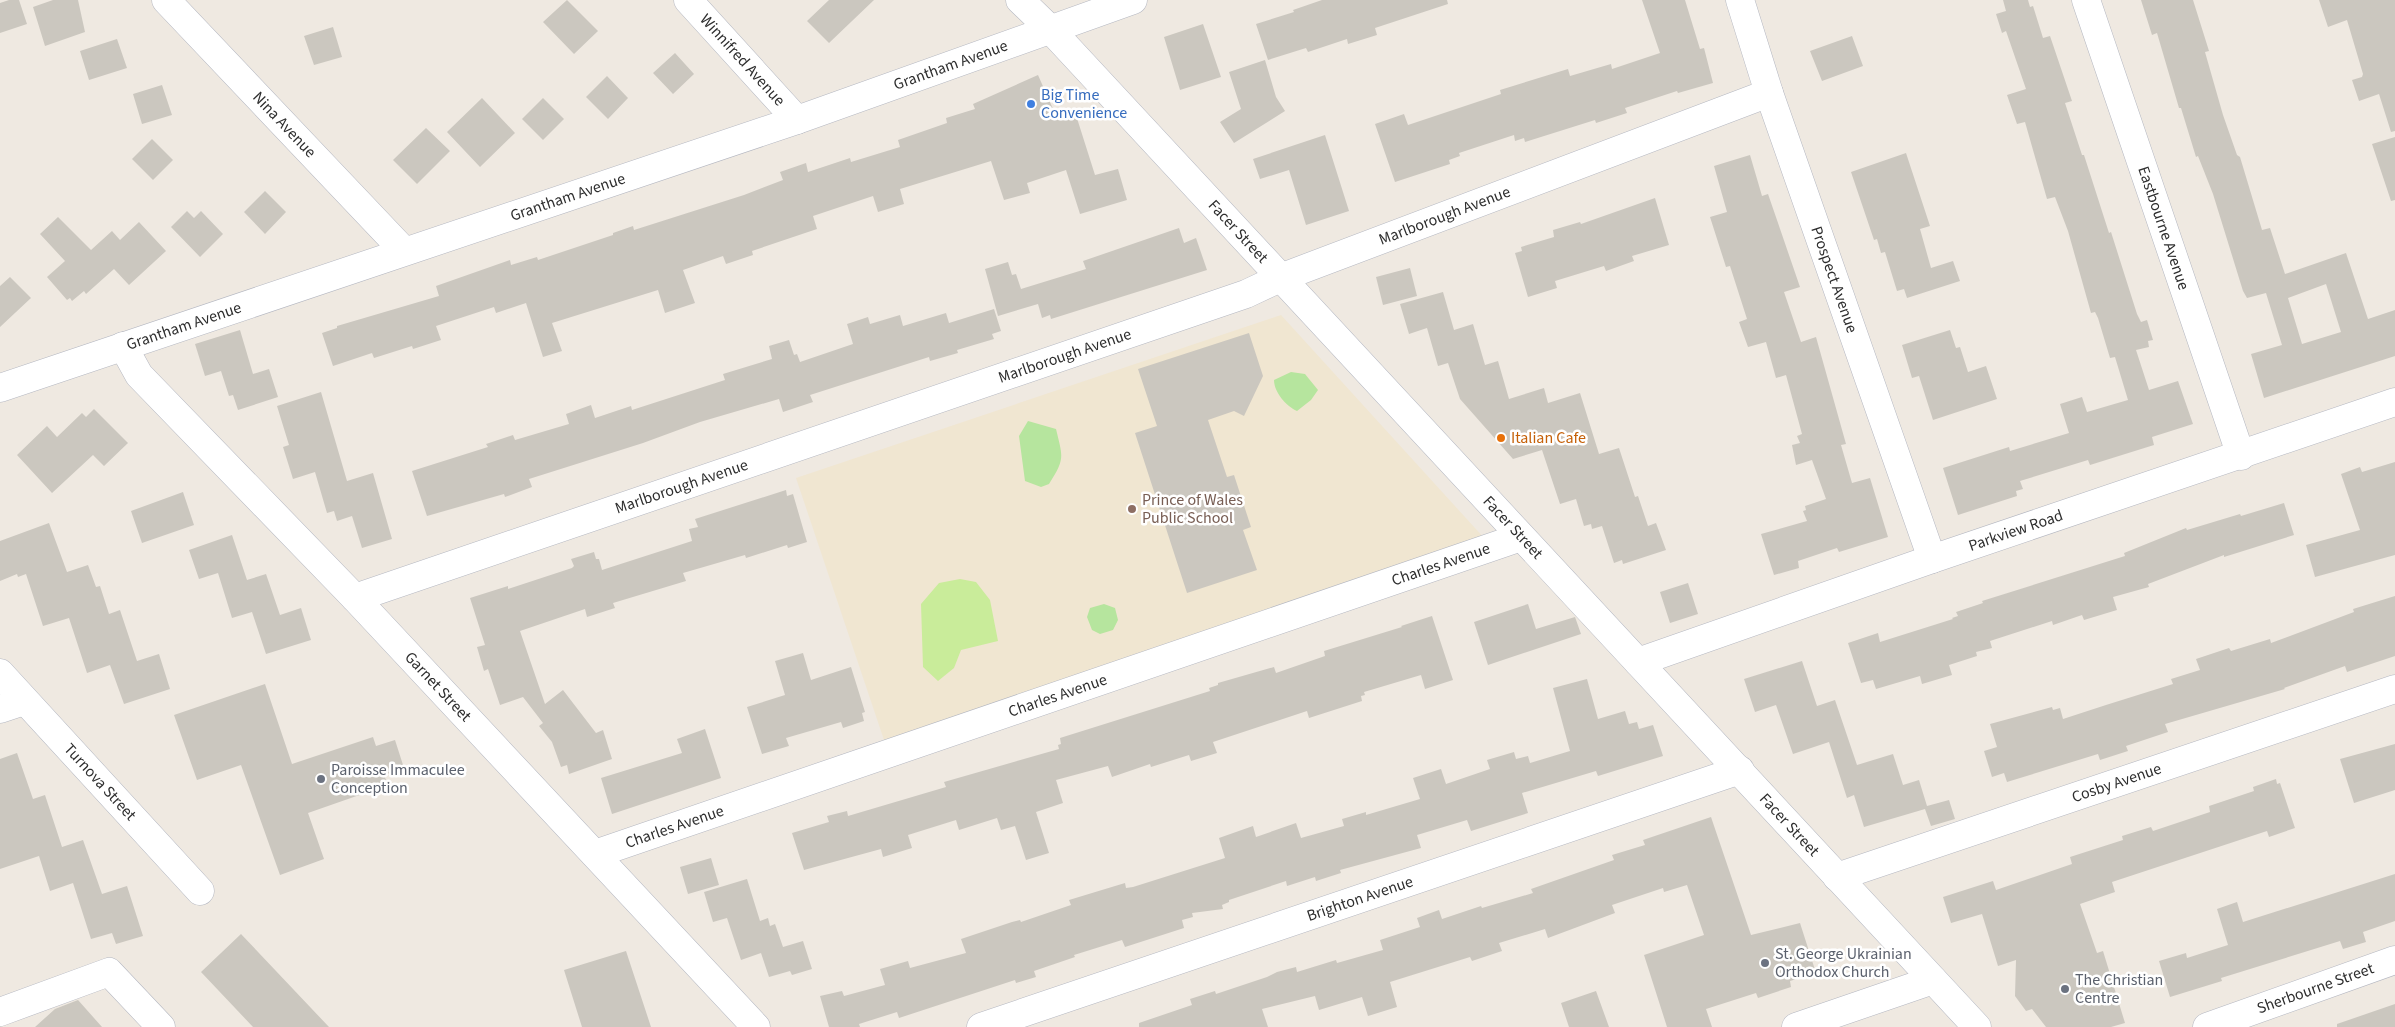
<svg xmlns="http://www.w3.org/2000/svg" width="2395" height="1027" font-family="'Source Sans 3',sans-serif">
<rect width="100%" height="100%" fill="#efe9e1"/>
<path fill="#f0e6d1" d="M 1281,315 L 1485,539 L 886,746 L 796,478 Z"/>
<path fill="#b6e59e" d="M 1291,372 L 1305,374 L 1318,390 L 1311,400 L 1297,411 C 1286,406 1274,392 1274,380 Z
M 1028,421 L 1056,429 C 1063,458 1065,459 1049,484 L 1041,487 L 1025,481 L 1019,436 Z
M 1104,604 L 1115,608 L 1118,620 L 1113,630 L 1100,634 L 1092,630 L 1087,617 L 1090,608 Z"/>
<path fill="#c9ec9a" d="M 960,579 L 976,582 L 990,600 L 998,641 L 961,650 L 954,668 L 938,681 L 923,667 L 921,604 L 939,583 Z"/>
<path fill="#cbc7bf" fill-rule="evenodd" d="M 9,0 L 19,0 L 27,24 L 0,33 L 0,3 Z
M 53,0 L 78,0 L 85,32 L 45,46 L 33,7 Z
M 567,0 L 598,31 L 574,54 L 543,22 Z
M 829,0 L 874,0 L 829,43 L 807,21 Z
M 1322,0 L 1447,0 L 1448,4 L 1375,28 L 1377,35 L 1348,44 L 1347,39 L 1308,52 L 1306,48 L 1268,60 L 1256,24 L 1294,12 L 1293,10 Z
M 1642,0 L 1685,0 L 1700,49 L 1704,48 L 1713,83 L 1678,93 L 1677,91 L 1625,108 L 1627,113 L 1596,123 L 1595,120 L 1525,142 L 1524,138 L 1515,141 L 1514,135 L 1459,153 L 1460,156 L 1449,160 L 1450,164 L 1395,182 L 1375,124 L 1404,114 L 1408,125 L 1501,94 L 1500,90 L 1568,69 L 1570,76 L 1611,64 L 1612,69 L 1660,53 Z
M 2003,0 L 2028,0 L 2030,7 L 2033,6 L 2043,38 L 2050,36 L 2072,101 L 2065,103 L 2082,155 L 2084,155 L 2109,233 L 2111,232 L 2137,314 L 2141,322 L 2147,320 L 2153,340 L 2148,341 L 2149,347 L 2136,350 L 2149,390 L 2178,381 L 2193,424 L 2152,437 L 2154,445 L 2090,465 L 2088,460 L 2020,481 L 2023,489 L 2016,491 L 2017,496 L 1958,515 L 1943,468 L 2009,447 L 2010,451 L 2069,433 L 2060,404 L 2082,397 L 2087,412 L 2128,400 L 2115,357 L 2110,358 L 2098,318 L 2095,312 L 2091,313 L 2068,231 L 2055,197 L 2047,199 L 2025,122 L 2017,124 L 2007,95 L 2026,89 L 2006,31 L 2002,33 L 1996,14 L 2006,11 Z
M 2141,0 L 2193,0 L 2209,51 L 2205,52 L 2223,115 L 2237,155 L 2240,157 L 2262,230 L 2270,228 L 2285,274 L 2346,253 L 2368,319 L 2395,310 L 2395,356 L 2264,398 L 2251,354 L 2282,345 L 2266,293 L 2247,298 L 2243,291 L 2213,194 L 2198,156 L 2196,157 L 2181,108 L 2179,108 L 2157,33 L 2152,35 ZM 2326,284 L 2341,332 L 2302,344 L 2288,298 Z
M 2319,0 L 2395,0 L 2395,131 L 2391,132 L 2379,94 L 2359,101 L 2352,80 L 2362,77 L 2363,74 L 2347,20 L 2328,27 Z
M 1203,24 L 1221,77 L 1180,90 L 1164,37 Z
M 333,27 L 342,57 L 314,65 L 304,36 Z
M 1852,36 L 1863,66 L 1822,81 L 1810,51 Z
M 117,39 L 127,68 L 89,80 L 80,51 Z
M 675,53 L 694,74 L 673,94 L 653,73 Z
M 1265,60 L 1276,97 L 1285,111 L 1234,143 L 1220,122 L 1241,109 L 1229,72 Z
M 1038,75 L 1057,118 L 1075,112 L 1095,175 L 1118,169 L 1127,200 L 1080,214 L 1066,170 L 1027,183 L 1030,193 L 1004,200 L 991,161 L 900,189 L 904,204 L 878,212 L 873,196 L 813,216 L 817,229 L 752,251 L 753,255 L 726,264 L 723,256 L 683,270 L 695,303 L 665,313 L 658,290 L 552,323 L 562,351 L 543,357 L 526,303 L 496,313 L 494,307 L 436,326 L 441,340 L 413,349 L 412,346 L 374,358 L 372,353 L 333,366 L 322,333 L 337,328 L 337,326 L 439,296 L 436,286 L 510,260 L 511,265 L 537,257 L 538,260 L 613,235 L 613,233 L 633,226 L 634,230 L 744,195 L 783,180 L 780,172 L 806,163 L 808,172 L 850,158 L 851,162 L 900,147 L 898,140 L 947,123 L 946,118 L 975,109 L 973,104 Z
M 607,76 L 628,98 L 608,119 L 586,97 Z
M 162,85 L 172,115 L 142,124 L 133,94 Z
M 482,98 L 515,133 L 480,167 L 447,132 Z
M 543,98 L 564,119 L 543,140 L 522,119 Z
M 426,128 L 450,151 L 417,184 L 393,160 Z
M 1325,135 L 1349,211 L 1306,225 L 1289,170 L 1260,179 L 1253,159 Z
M 2395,137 L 2395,200 L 2391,201 L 2372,144 Z
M 152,139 L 173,160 L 153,180 L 132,159 Z
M 1906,153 L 1930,226 L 1920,229 L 1931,268 L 1953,261 L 1960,281 L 1907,298 L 1904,289 L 1897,291 L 1885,252 L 1881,253 L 1877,239 L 1874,240 L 1851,172 Z
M 1750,155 L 1762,196 L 1768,194 L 1800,287 L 1784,292 L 1801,342 L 1816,337 L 1846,444 L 1841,445 L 1852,483 L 1870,478 L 1888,537 L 1839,552 L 1837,548 L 1798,561 L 1799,568 L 1774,575 L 1761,534 L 1807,521 L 1803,511 L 1806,510 L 1805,506 L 1826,499 L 1812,460 L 1796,465 L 1792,445 L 1800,443 L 1797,436 L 1802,434 L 1786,375 L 1776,378 L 1766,342 L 1748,347 L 1739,322 L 1747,319 L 1730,266 L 1726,267 L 1710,217 L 1727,212 L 1714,166 Z
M 265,191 L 286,212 L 265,234 L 244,212 Z
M 1655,198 L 1669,245 L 1632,256 L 1634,261 L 1606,271 L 1604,266 L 1555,281 L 1557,288 L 1528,297 L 1515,253 L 1522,251 L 1521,247 L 1554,237 L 1553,230 L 1580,222 L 1581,224 Z
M 187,211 L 194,218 L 201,211 L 223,234 L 200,257 L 171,227 Z
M 58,217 L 91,250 L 112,231 L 120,240 L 139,222 L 166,251 L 129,285 L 114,269 L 86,294 L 84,291 L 72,301 L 70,298 L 67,300 L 47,277 L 65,261 L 40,234 Z
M 1179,228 L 1184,243 L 1196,238 L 1207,270 L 1051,319 L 1050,315 L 1042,318 L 1038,304 L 998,316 L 985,269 L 1008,262 L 1012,275 L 1016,274 L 1021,289 L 1086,269 L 1083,261 Z
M 1410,268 L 1417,296 L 1383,305 L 1376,277 Z
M 10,277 L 31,298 L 0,327 L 0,286 Z
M 1443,292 L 1454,330 L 1473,324 L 1485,365 L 1498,361 L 1509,399 L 1544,388 L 1548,403 L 1580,393 L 1599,454 L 1619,448 L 1635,497 L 1638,496 L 1648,526 L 1656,523 L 1666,550 L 1623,564 L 1622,560 L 1614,563 L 1602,526 L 1592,529 L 1591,524 L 1584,526 L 1576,499 L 1560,504 L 1542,450 L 1513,459 L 1460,399 L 1448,363 L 1438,366 L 1427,328 L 1409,334 L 1400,304 Z
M 994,309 L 1001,331 L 992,334 L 994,339 L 957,350 L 958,353 L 930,361 L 929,357 L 810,395 L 813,402 L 783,412 L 779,399 L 700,422 L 643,443 L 529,479 L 532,487 L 505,497 L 504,494 L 427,516 L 412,471 L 488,447 L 486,444 L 513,435 L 515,440 L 569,424 L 566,414 L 591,405 L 595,418 L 631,406 L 632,410 L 725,380 L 723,374 L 772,359 L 769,346 L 789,340 L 794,355 L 797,354 L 800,362 L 853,344 L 847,324 L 868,317 L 870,324 L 900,315 L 903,326 L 946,313 L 949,323 Z
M 240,330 L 253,374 L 269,369 L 278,397 L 238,410 L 233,395 L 229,396 L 221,371 L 205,376 L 195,344 Z
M 1950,330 L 1956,348 L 1960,347 L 1968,372 L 1986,366 L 1997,399 L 1933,420 L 1919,376 L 1912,378 L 1902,345 Z
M 1249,333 L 1263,376 L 1244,416 L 1234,411 L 1208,420 L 1227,477 L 1234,475 L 1251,527 L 1243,530 L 1257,570 L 1187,593 L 1135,433 L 1157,426 L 1138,369 Z
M 321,392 L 347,481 L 373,473 L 392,539 L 362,548 L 352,516 L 337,521 L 334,511 L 327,513 L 315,472 L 293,479 L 283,447 L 289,445 L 277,406 Z
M 94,409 L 128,443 L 104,466 L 93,455 L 52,493 L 17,455 L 47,426 L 57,437 L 82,413 L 86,417 Z
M 2395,462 L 2395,555 L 2315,577 L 2306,545 L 2360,530 L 2341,474 L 2360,467 L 2362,472 Z
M 786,490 L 787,496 L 793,494 L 807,542 L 788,548 L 787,545 L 746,558 L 745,555 L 683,573 L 686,581 L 613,603 L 615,608 L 587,617 L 585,609 L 520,631 L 545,704 L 563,690 L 596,733 L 603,730 L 612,759 L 569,774 L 567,765 L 561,767 L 552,742 L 539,726 L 543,723 L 523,697 L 500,705 L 488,669 L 484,671 L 477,647 L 485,645 L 470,598 L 508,586 L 508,589 L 572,568 L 574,566 L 571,559 L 594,552 L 596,559 L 599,559 L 602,570 L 692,541 L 689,529 L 698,527 L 695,519 Z
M 183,492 L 194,525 L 142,543 L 131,511 Z
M 2284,503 L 2294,535 L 2224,557 L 2224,555 L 2148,584 L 2149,587 L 2113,597 L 2117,610 L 2084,620 L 2082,615 L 2053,625 L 2052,621 L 1990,641 L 1992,648 L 1976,652 L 1977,656 L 1949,665 L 1952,675 L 1922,684 L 1920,676 L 1876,689 L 1873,680 L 1861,683 L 1848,643 L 1878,633 L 1880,642 L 1953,619 L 1952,618 L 1958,616 L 1956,612 L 1983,603 L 1982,601 L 2125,556 L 2124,553 L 2186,528 L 2187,530 L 2240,514 L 2241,516 Z
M 49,523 L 67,572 L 88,565 L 96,587 L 100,586 L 109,614 L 120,610 L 137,661 L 159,654 L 170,689 L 124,704 L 110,665 L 87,673 L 69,618 L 43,626 L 26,574 L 18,577 L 17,574 L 0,581 L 0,541 Z
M 232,535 L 247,580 L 266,574 L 280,615 L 301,608 L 311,640 L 266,654 L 252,612 L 232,618 L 218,573 L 199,579 L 189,550 Z
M 1688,583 L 1698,614 L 1670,623 L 1660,592 Z
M 2395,596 L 2395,656 L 2347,672 L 2345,666 L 2284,688 L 2285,689 L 2165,724 L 2168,732 L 2126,746 L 2128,751 L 2100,760 L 2098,754 L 2007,782 L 2004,773 L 1992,777 L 1984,751 L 1997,747 L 1990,724 L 2052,707 L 2053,710 L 2060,708 L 2063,719 L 2106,705 L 2173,684 L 2171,679 L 2200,670 L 2196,659 L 2229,648 L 2231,651 L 2270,639 L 2271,643 L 2354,612 L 2353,609 Z
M 1528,604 L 1536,629 L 1575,617 L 1581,634 L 1488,665 L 1474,622 Z
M 1432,616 L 1453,680 L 1425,689 L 1421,675 L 1364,692 L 1365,695 L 1361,696 L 1362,701 L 1309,718 L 1307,711 L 1213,742 L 1217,753 L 1191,761 L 1189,755 L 1151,767 L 1150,764 L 1112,777 L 1108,766 L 1056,780 L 1063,803 L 1036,812 L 1049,853 L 1026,860 L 1015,826 L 1001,830 L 997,818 L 959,830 L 956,820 L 908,835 L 912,848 L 883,857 L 881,849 L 804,870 L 792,833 L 829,822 L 827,816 L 847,811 L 848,816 L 946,787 L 944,782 L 1059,749 L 1058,745 L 1061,744 L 1060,738 L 1210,691 L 1209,688 L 1218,685 L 1218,683 L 1274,667 L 1276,673 L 1325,656 L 1324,651 L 1402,627 L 1401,626 Z
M 803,653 L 811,680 L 851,667 L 865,712 L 862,713 L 864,721 L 843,728 L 841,722 L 786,738 L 789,746 L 762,754 L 747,707 L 785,695 L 775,661 Z
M 1802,661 L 1817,706 L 1835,700 L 1857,765 L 1893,754 L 1903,785 L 1919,780 L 1927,806 L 1949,800 L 1955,819 L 1931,826 L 1925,809 L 1864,827 L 1854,795 L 1847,798 L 1829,742 L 1793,754 L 1776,705 L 1755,712 L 1744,679 Z
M 1587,679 L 1598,719 L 1625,711 L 1629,724 L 1637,722 L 1639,729 L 1653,725 L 1663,756 L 1598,776 L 1596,771 L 1522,793 L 1528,813 L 1471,831 L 1467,820 L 1417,835 L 1421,848 L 1340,870 L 1341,873 L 1316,881 L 1315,877 L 1287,886 L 1286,881 L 1229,900 L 1229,902 L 1222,905 L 1223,909 L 1192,913 L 1193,917 L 1182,920 L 1184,928 L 1125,947 L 1122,940 L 1074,955 L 1075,957 L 1034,971 L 1036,977 L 1016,983 L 1015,980 L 899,1018 L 897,1012 L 859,1024 L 860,1027 L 829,1027 L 820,996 L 842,991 L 844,996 L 885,985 L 880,969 L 908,961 L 910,968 L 966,953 L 961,939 L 1012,922 L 1020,920 L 1021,922 L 1071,905 L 1069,900 L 1125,883 L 1126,888 L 1133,887 L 1225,858 L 1219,838 L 1253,826 L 1256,837 L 1296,823 L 1301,838 L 1344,826 L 1342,819 L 1366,812 L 1366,815 L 1420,799 L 1413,778 L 1441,769 L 1446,784 L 1490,769 L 1487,760 L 1514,752 L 1516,759 L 1528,756 L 1530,763 L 1570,751 L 1553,688 Z
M 265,684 L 292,764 L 373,737 L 376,746 L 395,740 L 404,768 L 384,775 L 388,785 L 308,813 L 324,859 L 280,875 L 241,765 L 197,780 L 174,715 Z
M 705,729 L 721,778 L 612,814 L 601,778 L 682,753 L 677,739 Z
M 2395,744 L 2395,790 L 2354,803 L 2340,759 Z
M 17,753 L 33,799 L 45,795 L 62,847 L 83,840 L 102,894 L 127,886 L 143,936 L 116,944 L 112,933 L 91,939 L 73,883 L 50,891 L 39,856 L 0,869 L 0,759 Z
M 2276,779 L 2277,784 L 2280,783 L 2295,828 L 2269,837 L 2267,831 L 2112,882 L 2115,892 L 2080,904 L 2097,953 L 2103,951 L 2125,1023 L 2111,1027 L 2046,1027 L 2032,1009 L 2026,1011 L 2015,996 L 2016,960 L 1998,966 L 1982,914 L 1951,923 L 1943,897 L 1993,881 L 1996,890 L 2072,864 L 2070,857 L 2123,840 L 2122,836 L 2151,827 L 2153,831 L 2210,812 L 2209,806 L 2254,791 L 2253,787 Z
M 1711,817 L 1751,935 L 1800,923 L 1816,973 L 1790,981 L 1791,987 L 1758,998 L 1756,993 L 1706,1009 L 1712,1027 L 1667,1027 L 1644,955 L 1704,935 L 1687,885 L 1664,892 L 1663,888 L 1612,905 L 1615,913 L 1548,938 L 1545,929 L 1499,943 L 1502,951 L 1472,961 L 1470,957 L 1390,982 L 1397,1007 L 1368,1016 L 1362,997 L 1319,1010 L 1315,996 L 1262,1009 L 1268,1027 L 1139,1027 L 1139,1023 L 1192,1005 L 1190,999 L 1215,991 L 1216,994 L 1267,977 L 1277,972 L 1296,967 L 1297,972 L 1336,960 L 1337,963 L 1383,950 L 1380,940 L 1420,927 L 1417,918 L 1439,910 L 1442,919 L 1481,906 L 1482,908 L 1533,893 L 1531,889 L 1614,860 L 1612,855 L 1645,845 L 1643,840 Z
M 711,858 L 719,885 L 688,894 L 680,867 Z
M 2395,874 L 2395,921 L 2363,932 L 2366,942 L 2343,949 L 2340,941 L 2221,978 L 2222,981 L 2170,997 L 2159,961 L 2186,953 L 2187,958 L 2228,945 L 2217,909 L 2237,902 L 2243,922 Z
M 747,879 L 760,921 L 768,918 L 770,926 L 775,924 L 783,947 L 803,941 L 812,969 L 792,975 L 790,971 L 769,977 L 761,953 L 741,960 L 727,918 L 713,922 L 704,892 Z
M 241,934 L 329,1027 L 253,1027 L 201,972 Z
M 626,951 L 651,1027 L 582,1027 L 564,970 Z
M 1596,991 L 1609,1027 L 1569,1027 L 1561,1003 Z
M 78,1000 L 102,1027 L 35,1027 L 55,1009 Z
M 2395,1004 L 2395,1027 L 2337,1027 L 2337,1024 Z"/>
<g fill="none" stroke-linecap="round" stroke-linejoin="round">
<defs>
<g id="minor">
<path id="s1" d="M 166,0 L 404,251"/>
<path id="s2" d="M 688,0 L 797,120"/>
<path id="s3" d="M 1020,0 L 1050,29 L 1977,1027"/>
<path id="s4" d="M 1740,0 L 1769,93 L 1932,559"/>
<path id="s5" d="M 2086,0 L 2241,456"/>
<path id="s6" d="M 123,346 L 139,375 L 355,598 L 756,1027"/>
<path id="s7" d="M 0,388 L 797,120 L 1133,0"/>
<path id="s8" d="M 355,598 L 1246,294 L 1280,278 L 1769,93"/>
<path id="s9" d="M 1638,662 L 1932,559 L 2395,402"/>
<path id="s10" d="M 0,673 L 200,891"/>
<path d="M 0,709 L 24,701"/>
<path id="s11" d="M 595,854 L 1521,537"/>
<path id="s12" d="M 1837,877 L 2395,689"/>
<path d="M 0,1012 L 109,972 L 161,1027"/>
<path id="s13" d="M 981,1027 L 1740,770"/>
<path d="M 1796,1027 L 1933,980"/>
<path id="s14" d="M 2207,1027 L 2395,960"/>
</g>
</defs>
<use href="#minor" stroke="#b4b7c1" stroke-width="29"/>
<use href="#minor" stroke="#fff" stroke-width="28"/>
</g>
<circle fill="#3f7fe0" stroke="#fff" stroke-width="2" cx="1031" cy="104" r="5"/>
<circle fill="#e8710a" stroke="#fff" stroke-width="2" cx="1501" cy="438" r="5"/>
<circle fill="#8d6e63" stroke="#fff" stroke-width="2" cx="1132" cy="509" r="5"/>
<g fill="#6b7280" stroke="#fff" stroke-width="2">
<circle cx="321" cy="779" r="5"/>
<circle cx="1765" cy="963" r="5"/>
<circle cx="2065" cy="989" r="5"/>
</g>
<g text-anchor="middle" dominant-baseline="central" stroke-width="5" stroke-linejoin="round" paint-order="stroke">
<g font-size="16" fill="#2e2e2e" stroke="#fff">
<text stroke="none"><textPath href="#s2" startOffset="81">Winnifred Avenue</textPath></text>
<text stroke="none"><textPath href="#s7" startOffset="1004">Grantham Avenue</textPath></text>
<text stroke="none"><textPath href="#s1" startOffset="172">Nina Avenue</textPath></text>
<text stroke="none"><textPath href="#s7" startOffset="599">Grantham Avenue</textPath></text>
<text stroke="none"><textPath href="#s8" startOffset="1155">Marlborough Avenue</textPath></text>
<text stroke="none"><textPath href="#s5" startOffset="241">Eastbourne Avenue</textPath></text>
<text stroke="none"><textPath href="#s3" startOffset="318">Facer Street</textPath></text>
<text stroke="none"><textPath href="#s4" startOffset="295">Prospect Avenue</textPath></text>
<text stroke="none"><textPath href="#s7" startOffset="194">Grantham Avenue</textPath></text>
<text stroke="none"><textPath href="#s8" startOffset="750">Marlborough Avenue</textPath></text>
<text stroke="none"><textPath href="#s8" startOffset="345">Marlborough Avenue</textPath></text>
<text stroke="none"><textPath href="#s3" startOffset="722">Facer Street</textPath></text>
<text stroke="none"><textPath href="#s9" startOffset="400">Parkview Road</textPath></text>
<text stroke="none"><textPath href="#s11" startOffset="894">Charles Avenue</textPath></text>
<text stroke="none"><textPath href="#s6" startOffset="465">Garnet Street</textPath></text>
<text stroke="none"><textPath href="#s11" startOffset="489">Charles Avenue</textPath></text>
<text stroke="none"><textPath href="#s10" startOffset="148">Turnova Street</textPath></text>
<text stroke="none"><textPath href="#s12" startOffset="295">Cosby Avenue</textPath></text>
<text stroke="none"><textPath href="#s3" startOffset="1128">Facer Street</textPath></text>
<text stroke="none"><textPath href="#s11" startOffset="84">Charles Avenue</textPath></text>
<text stroke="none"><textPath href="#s13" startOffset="400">Brighton Avenue</textPath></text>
<text stroke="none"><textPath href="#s14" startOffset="115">Sherbourne Street</textPath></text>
</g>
<g font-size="16" fill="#366cbe" stroke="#fff" text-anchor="start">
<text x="1041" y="95">Big Time<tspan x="1041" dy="18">Convenience</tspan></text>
</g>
<g font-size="16" fill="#c56008" stroke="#fff" text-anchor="start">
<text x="1511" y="438">Italian Cafe</text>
</g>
<g font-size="16" fill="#785e54" stroke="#fff" text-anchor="start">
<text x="1142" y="500">Prince of Wales<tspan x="1142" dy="18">Public School</tspan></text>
</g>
<g font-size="16" fill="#5b616d" stroke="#fff" text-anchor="start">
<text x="331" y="770">Paroisse Immaculee<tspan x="331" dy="18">Conception</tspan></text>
<text x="1775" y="954">St. George Ukrainian<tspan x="1775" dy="18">Orthodox Church</tspan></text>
<text x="2075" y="980">The Christian<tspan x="2075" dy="18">Centre</tspan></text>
</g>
</g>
</svg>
